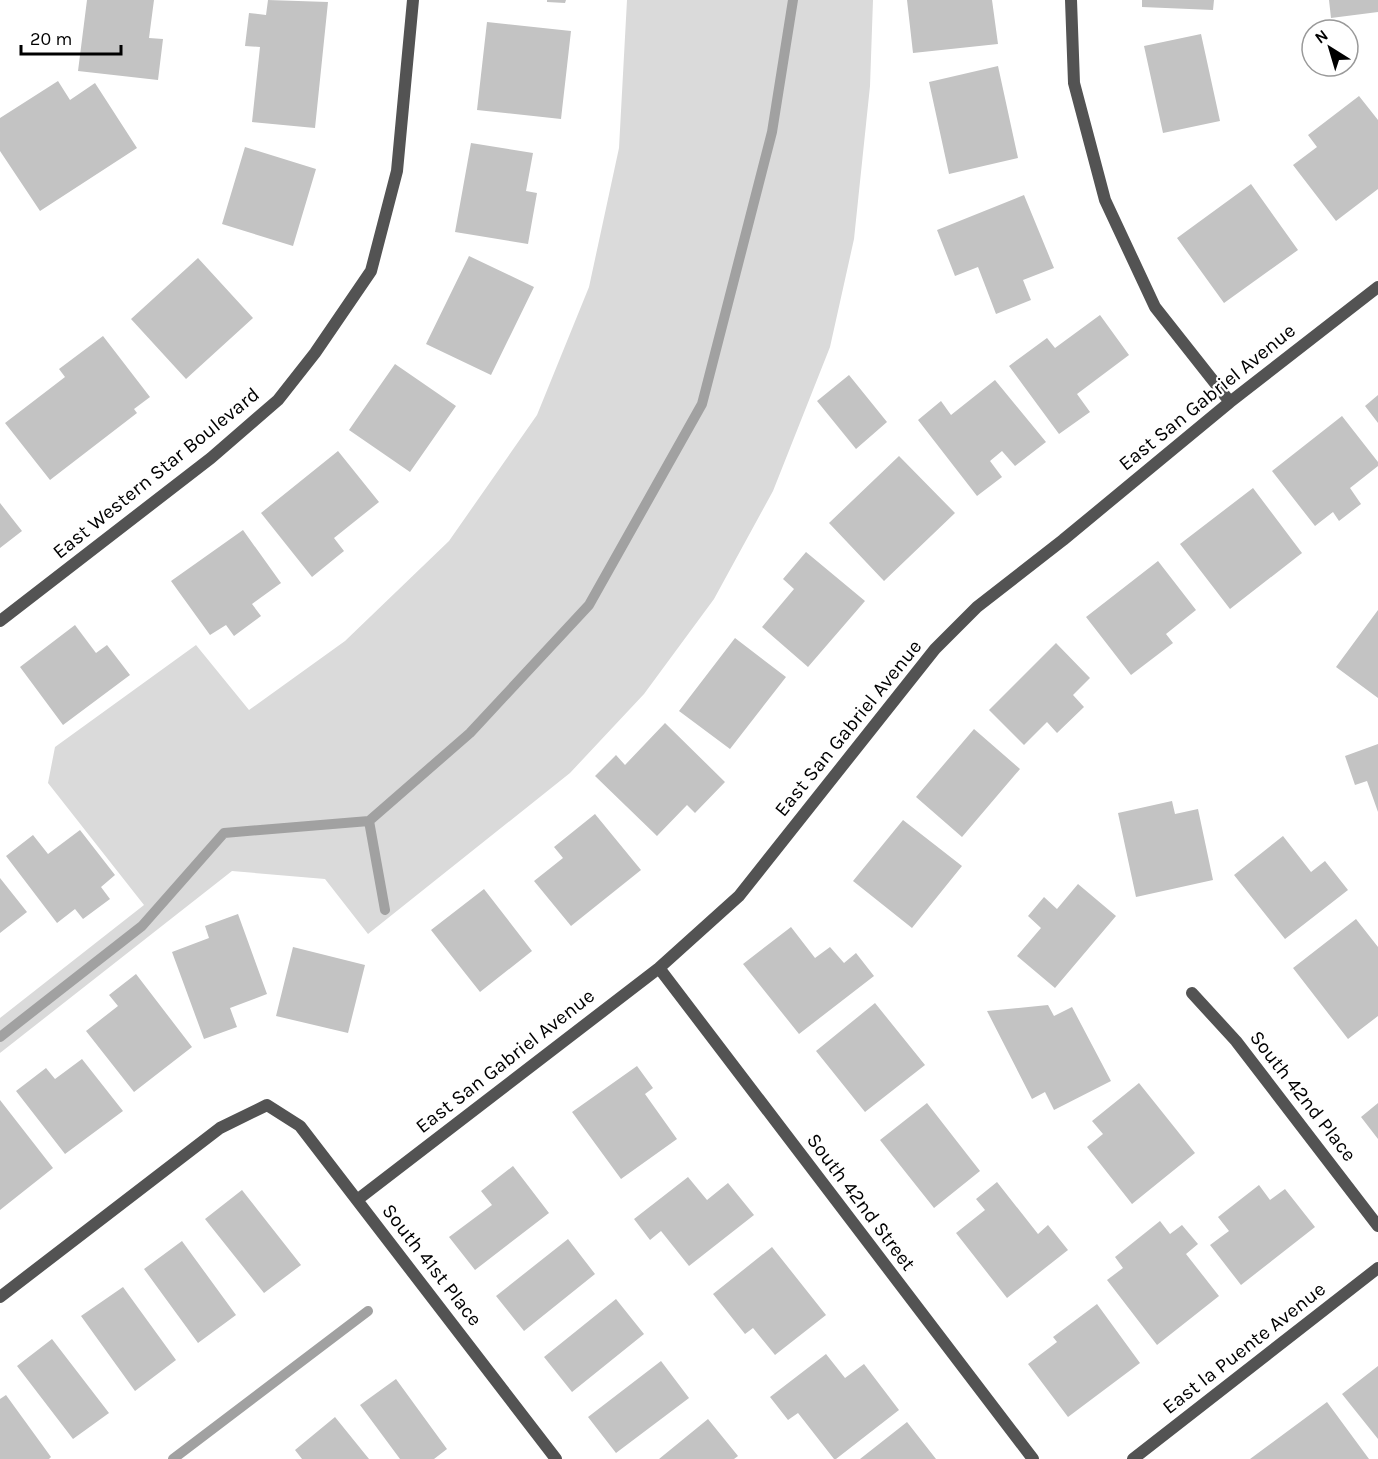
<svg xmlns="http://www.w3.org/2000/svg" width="1378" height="1459" font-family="Karla,sans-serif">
<rect width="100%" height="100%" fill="#fff"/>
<path fill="#dadada" d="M 627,0 L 873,0 L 870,86 L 854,239 L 830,347 L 773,491 L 714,599 L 644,694 L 570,773 L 368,934 L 325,879 L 232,871 L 0,1053 L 0,1018 L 144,905 L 48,783 L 55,747 L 196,645 L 249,710 L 345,641 L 449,541 L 537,415 L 589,287 L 619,148 Z"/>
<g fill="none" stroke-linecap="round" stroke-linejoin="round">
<path stroke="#a1a1a1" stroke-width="10" d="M 369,821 L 385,910
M 0,1037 L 142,926 L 224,833 L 369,821 L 470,733 L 589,605 L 702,404 L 772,132 L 793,0
M 173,1459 L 368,1311"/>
</g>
<path fill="#c3c3c3" d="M 87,0 L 154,0 L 149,38 L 163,39 L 158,80 L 78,71 Z
M 268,0 L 328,2 L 315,128 L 252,122 L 260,47 L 245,46 L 249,13 L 266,15 Z
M 547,0 L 566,0 L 565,3 L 547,2 Z
M 907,0 L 992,0 L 998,44 L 913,53 Z
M 1142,0 L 1214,0 L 1213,10 L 1142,7 Z
M 1329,0 L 1378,0 L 1378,12 L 1331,18 Z
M 487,22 L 571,31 L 561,119 L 477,110 Z
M 1201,34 L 1220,121 L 1163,133 L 1144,46 Z
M 998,66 L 1018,158 L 949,174 L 929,82 Z
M 58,81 L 70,100 L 95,83 L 137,148 L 40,211 L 0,151 L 0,118 Z
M 1359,96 L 1378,120 L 1378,189 L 1336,221 L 1293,165 L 1317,147 L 1308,135 Z
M 471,143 L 533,153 L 526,191 L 537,193 L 528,244 L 455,232 Z
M 245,147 L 316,169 L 293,246 L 222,224 Z
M 1251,184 L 1298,250 L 1224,303 L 1177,238 Z
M 1024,195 L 1054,268 L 1023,280 L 1031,300 L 996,314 L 978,267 L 955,276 L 937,230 Z
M 469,256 L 534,287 L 491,375 L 426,344 Z
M 198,258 L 253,318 L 186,379 L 131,319 Z
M 1100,315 L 1129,355 L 1077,394 L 1090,412 L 1059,434 L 1009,366 L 1047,338 L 1055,348 Z
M 103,336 L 150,397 L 134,409 L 137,413 L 50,480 L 5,423 L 65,377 L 59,369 Z
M 395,364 L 456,406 L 410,472 L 349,430 Z
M 849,375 L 887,422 L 856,449 L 817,401 Z
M 995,380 L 1046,442 L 1015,466 L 1002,451 L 990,461 L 1002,477 L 977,496 L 918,420 L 941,401 L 951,415 Z
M 1378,395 L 1378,423 L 1365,406 Z
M 1342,416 L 1378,462 L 1378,466 L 1350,488 L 1361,504 L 1339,521 L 1333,512 L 1315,526 L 1272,471 Z
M 338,451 L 379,502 L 334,538 L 344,551 L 312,577 L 261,513 Z
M 899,456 L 955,513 L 884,581 L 829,523 Z
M 1253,488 L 1302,553 L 1230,609 L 1180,544 Z
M 0,503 L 22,531 L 0,548 Z
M 243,530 L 281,583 L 252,604 L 261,616 L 234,636 L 226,625 L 210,635 L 171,581 Z
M 806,552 L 865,601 L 808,667 L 762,627 L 794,589 L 783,579 Z
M 1158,561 L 1196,610 L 1166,634 L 1173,643 L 1131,675 L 1086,617 Z
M 1378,610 L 1378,698 L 1336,667 Z
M 75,625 L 96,653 L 107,645 L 130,675 L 63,725 L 20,667 Z
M 735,638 L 786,677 L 730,749 L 679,711 Z
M 1056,643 L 1090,678 L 1073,695 L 1084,707 L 1057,733 L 1047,722 L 1024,745 L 989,710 Z
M 665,723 L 725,782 L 695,813 L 687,805 L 657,836 L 595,776 L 616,755 L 625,765 Z
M 974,729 L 1020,769 L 962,837 L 916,797 Z
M 1378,744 L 1378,812 L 1367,781 L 1355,785 L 1345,756 Z
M 1172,801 L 1175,814 L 1198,809 L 1213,880 L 1136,897 L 1118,813 Z
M 595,814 L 641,870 L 571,926 L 534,881 L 563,858 L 554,847 Z
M 903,820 L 962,866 L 912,928 L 853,881 Z
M 80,830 L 115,875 L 101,887 L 110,899 L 83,919 L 75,909 L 57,923 L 6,856 L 33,835 L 48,854 Z
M 1283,836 L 1311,872 L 1325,861 L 1348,890 L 1285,939 L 1234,875 Z
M 0,878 L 27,912 L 0,933 Z
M 1078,884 L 1116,916 L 1055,988 L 1017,956 L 1041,928 L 1028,916 L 1044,897 L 1057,909 Z
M 484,889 L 532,951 L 480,992 L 431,930 Z
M 238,914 L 267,994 L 230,1008 L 237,1027 L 204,1039 L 172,952 L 209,938 L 205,926 Z
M 1356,919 L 1378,947 L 1378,1016 L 1348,1039 L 1293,968 Z
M 791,927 L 815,958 L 830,947 L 844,963 L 856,953 L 874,976 L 799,1034 L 743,964 Z
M 293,947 L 365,965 L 348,1033 L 276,1016 Z
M 136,974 L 192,1047 L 134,1092 L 86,1031 L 118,1006 L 109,995 Z
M 875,1003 L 925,1065 L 865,1112 L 816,1051 Z
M 1048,1005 L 1054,1016 L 1072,1007 L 1111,1081 L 1054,1110 L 1045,1092 L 1032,1099 L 987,1011 Z
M 82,1059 L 123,1111 L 65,1154 L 16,1091 L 46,1068 L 55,1079 Z
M 637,1066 L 653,1088 L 645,1094 L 677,1139 L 621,1179 L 572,1112 Z
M 1139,1083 L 1195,1153 L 1132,1204 L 1087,1147 L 1103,1134 L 1092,1121 Z
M 0,1100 L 53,1168 L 0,1210 Z
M 927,1103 L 980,1171 L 934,1208 L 880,1140 Z
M 1378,1103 L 1378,1139 L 1361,1117 Z
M 513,1166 L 549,1213 L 475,1270 L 449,1237 L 492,1205 L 481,1191 Z
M 688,1177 L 707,1200 L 728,1183 L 754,1215 L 689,1266 L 661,1231 L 650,1240 L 634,1219 Z
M 997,1182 L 1038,1234 L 1048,1225 L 1068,1250 L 1007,1298 L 956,1233 L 985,1210 L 976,1199 Z
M 1259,1185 L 1270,1200 L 1285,1189 L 1315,1227 L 1241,1285 L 1210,1245 L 1229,1231 L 1218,1217 Z
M 242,1190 L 301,1265 L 264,1293 L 205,1219 Z
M 1160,1221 L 1170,1234 L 1182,1225 L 1198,1244 L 1186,1254 L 1219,1296 L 1157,1345 L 1107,1280 L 1123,1268 L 1115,1257 Z
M 568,1239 L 595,1274 L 524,1331 L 496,1296 Z
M 182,1241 L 236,1315 L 198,1343 L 144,1269 Z
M 772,1247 L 826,1315 L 775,1355 L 753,1328 L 745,1334 L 713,1294 Z
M 123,1287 L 176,1360 L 135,1391 L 81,1316 Z
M 616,1299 L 644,1334 L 572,1392 L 544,1357 Z
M 1097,1304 L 1140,1363 L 1068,1417 L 1028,1364 L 1057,1342 L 1053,1337 Z
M 52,1339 L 109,1413 L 73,1439 L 17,1366 Z
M 826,1354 L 845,1378 L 864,1364 L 899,1410 L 836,1459 L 834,1459 L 798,1413 L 788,1420 L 770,1397 Z
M 661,1361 L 689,1398 L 616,1453 L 588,1417 Z
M 1378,1366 L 1378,1439 L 1342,1394 Z
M 396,1379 L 447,1449 L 434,1459 L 400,1459 L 360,1405 Z
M 6,1395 L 51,1457 L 49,1459 L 0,1459 L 0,1399 Z
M 1327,1402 L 1369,1459 L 1250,1459 Z
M 335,1417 L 369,1459 L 302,1459 L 295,1450 Z
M 708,1419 L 738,1456 L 734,1459 L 659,1459 Z
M 907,1422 L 936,1459 L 860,1459 Z"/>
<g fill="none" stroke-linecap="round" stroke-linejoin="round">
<path stroke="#535353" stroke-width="12" d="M 1071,0 L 1074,83 L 1105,200 L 1155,307 L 1230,402
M 0,621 L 211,458 L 278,400 L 315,353 L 371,271 L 397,171 L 413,0
M 659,968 L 1033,1459
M 1192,993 L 1236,1041 L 1378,1226
M 357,1200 L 659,968 L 739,896 L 935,649 L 977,607 L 1063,540 L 1230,402 L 1378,287
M 0,1297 L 220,1128 L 267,1105 L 300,1126 L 556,1459
M 1133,1459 L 1378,1268"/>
</g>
<g text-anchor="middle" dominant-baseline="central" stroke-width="4.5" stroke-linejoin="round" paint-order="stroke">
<g font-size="20" fill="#000" stroke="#fff">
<text transform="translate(1207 397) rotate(-39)">East San Gabriel Avenue</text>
<text transform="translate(156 473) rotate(-39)">East Western Star Boulevard</text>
<text transform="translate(848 728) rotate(-51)">East San Gabriel Avenue</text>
<text transform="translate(505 1061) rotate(-38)">East San Gabriel Avenue</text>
<text transform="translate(1303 1096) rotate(52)">South 42nd Place</text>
<text transform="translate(861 1202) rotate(53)">South 42nd Street</text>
<text transform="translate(432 1265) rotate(52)">South 41st Place</text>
<text transform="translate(1244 1348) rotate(-38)">East la Puente Avenue</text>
</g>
</g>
<g transform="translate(1330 48) rotate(323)"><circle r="28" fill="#ffffff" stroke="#999999" stroke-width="1.5"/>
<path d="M0-4.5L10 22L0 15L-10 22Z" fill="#000000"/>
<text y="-9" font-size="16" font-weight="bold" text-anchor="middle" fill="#000000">N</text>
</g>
<path d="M21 45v9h100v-9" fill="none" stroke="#000000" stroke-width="3"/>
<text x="30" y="45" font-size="18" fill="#000000" stroke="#ffffff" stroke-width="4.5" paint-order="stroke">20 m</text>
</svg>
